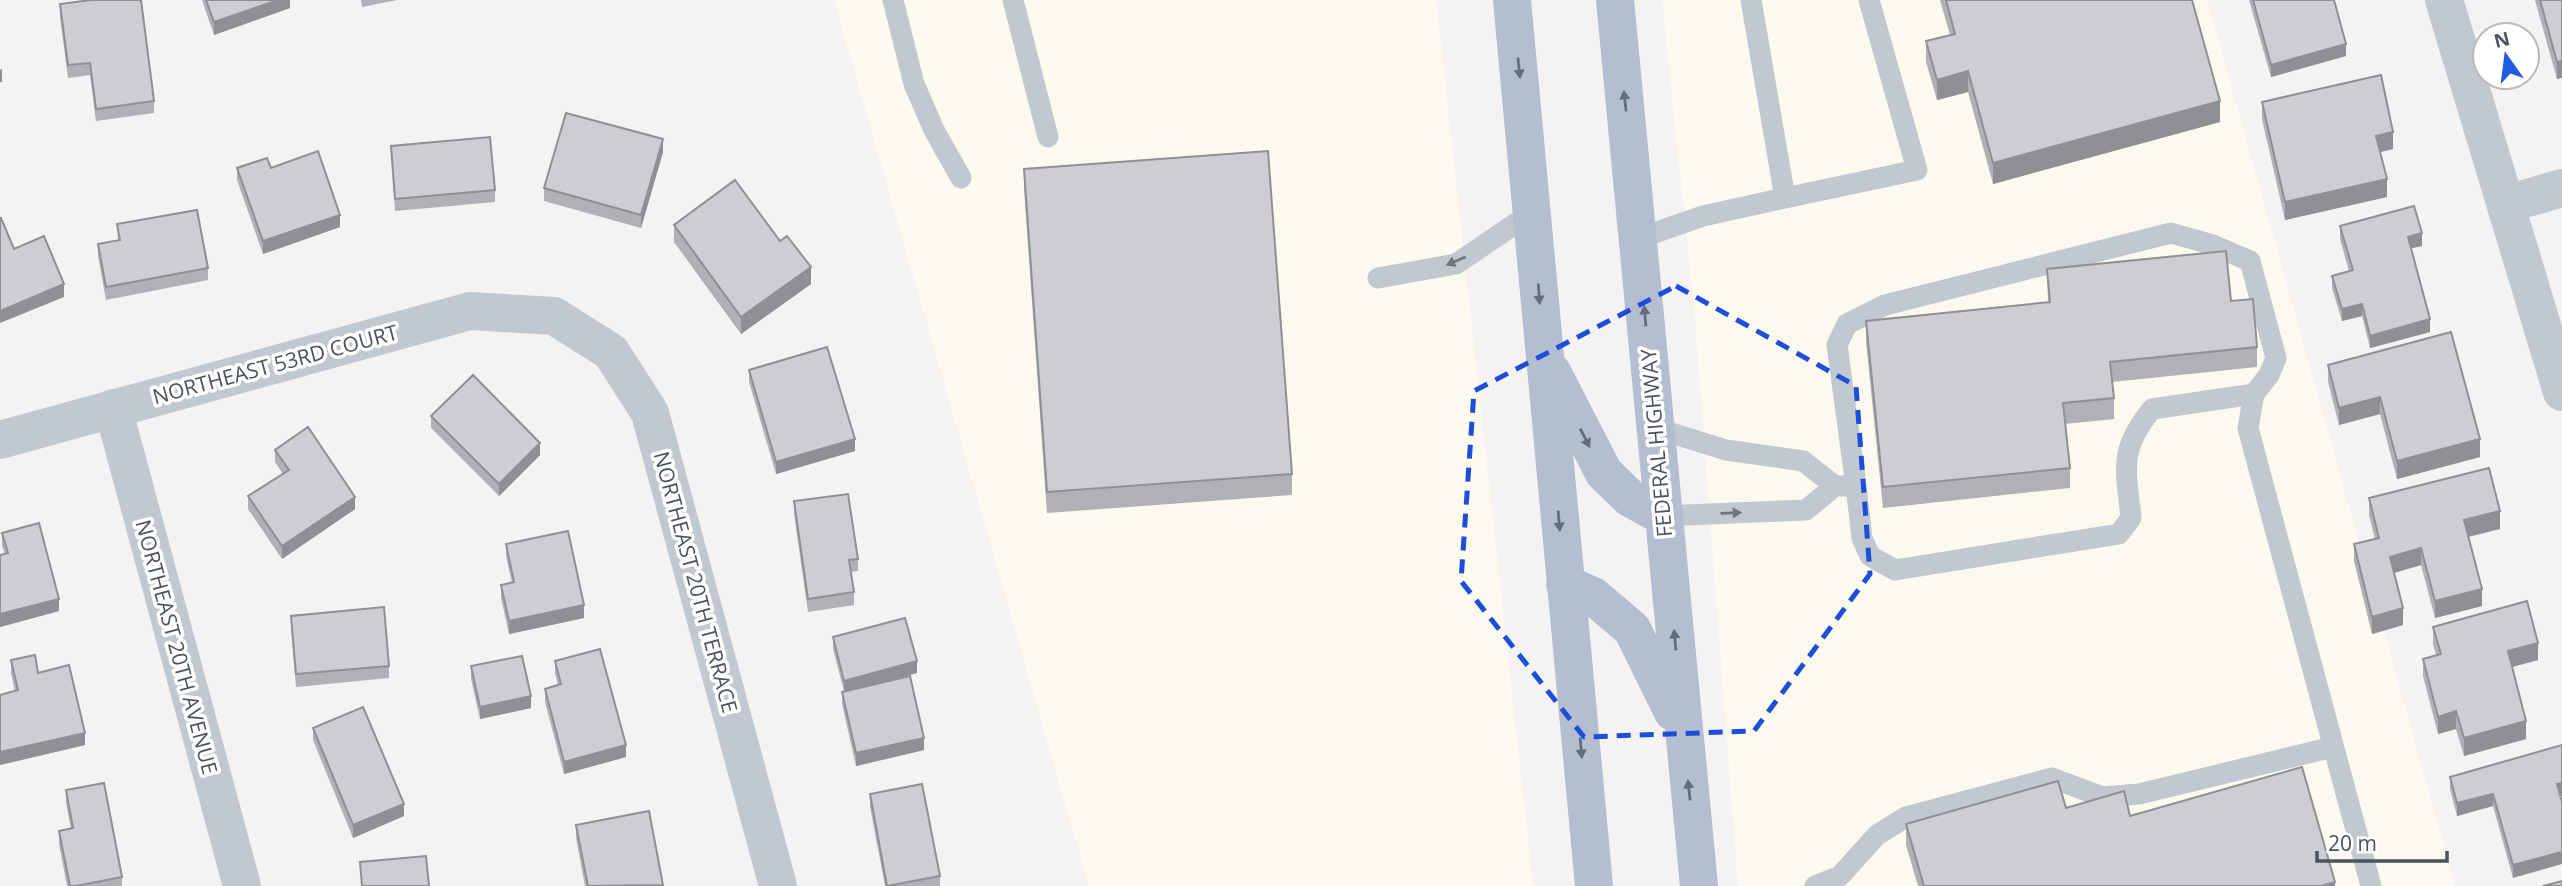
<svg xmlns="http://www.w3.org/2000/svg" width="2562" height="886" font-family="'Open Sans',sans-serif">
<rect width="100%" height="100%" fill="#f4f2f2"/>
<path fill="#fcfaee" d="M 834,0 L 1436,0 L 1533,886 L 1089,886 Z
M 1662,0 L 2207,0 L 2455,886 L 1738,886 L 1694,306 Z"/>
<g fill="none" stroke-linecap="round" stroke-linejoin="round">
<path stroke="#c1c8d0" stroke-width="21" d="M 893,0 L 914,84 L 934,130 L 961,178
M 1013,0 L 1048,137
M 1785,198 L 1917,170 L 1869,0
M 1637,239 L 1703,216 L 1785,198 L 1751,0
M 1378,278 L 1456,264 L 1534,211
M 1655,428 L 1726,450 L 1803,461 L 1835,486 L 1806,510 L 1663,516
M 1835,486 L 1856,486 L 1837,345 L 1847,324 L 1885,305 L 2171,233 L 2210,244 L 2250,261 L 2276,358 L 2269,375 L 2254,394 L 2248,428 L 2371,886
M 1856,486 L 1862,538 L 1870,556 L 1895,570 L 2119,534 L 2131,518 C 2126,469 2118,451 2152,409 L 2254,394
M 1815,886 L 1840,876 L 1877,835 L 1906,817 L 2052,778 L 2103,797 L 2139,794 L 2333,747"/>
<path stroke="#c1c8d0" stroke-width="38" d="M 2444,0 L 2562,392
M 2507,204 L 2562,188
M 113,408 L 242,886
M 0,440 L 470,311 L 554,316 L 611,352 L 650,413 L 778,886"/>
<path stroke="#b3bed0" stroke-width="38" d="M 1512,0 L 1594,886
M 1615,0 L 1699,886
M 1552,372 L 1604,473 L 1630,498 L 1663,516
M 1565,584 L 1593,596 L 1632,629 L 1673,712"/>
</g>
<path fill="#afb1b6" d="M 202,0 L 290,0 L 290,8 L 214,35 Z
M 361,0 L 397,0 L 362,7 Z
M 1940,0 L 2192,0 L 2220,122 L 1993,184 L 1968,92 L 1937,100 L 1926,62 L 1926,41 L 1950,35 Z
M 2249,0 L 2334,0 L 2346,56 L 2271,77 Z
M 2535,0 L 2562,0 L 2557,79 Z
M 60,4 L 154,101 L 154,113 L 96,121 L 90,75 L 68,78 L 60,17 Z
M 2262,102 L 2393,149 L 2380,152 L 2387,197 L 2285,220 L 2262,119 Z
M 391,146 L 495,190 L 495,202 L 395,211 Z
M 663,152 L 641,228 L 544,201 L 544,188 Z
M 237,168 L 271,168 L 340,227 L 263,254 L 237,180 Z
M 1024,169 L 1292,474 L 1292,495 L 1047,513 L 1024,189 Z
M 117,224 L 208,268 L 208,280 L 106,300 L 98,256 L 98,244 L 118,240 Z
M 674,225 L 811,284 L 741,334 L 674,242 Z
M 2340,226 L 2422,246 L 2411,248 L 2430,332 L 2370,348 L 2362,316 L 2342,321 L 2332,288 L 2332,276 L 2349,271 L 2340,239 Z
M 2047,269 L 2231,301 L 2257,347 L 2257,367 L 2112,382 L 2114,398 L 2114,419 L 2065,424 L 2070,468 L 2070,488 L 1883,508 L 1866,342 L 1866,321 L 2048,302 Z
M 2328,365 L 2480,457 L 2397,479 L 2380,414 L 2339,425 L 2328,382 Z
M 749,370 L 855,451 L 776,474 L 749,382 Z
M 431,416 L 540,455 L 499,496 L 431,428 Z
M 275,450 L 355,509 L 282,559 L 248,509 L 248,496 L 283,474 L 275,462 Z
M 2369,498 L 2500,529 L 2468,536 L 2482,606 L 2435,618 L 2421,565 L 2394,573 L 2403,625 L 2372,634 L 2354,561 L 2354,544 L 2375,539 L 2369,515 Z
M 794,501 L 858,559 L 858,571 L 851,572 L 854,592 L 854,605 L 808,612 L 794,514 Z
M 2,533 L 59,611 L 0,627 L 0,555 L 5,554 L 2,546 Z
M 506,544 L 584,618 L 509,634 L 501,598 L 501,585 L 512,583 L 506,556 Z
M 291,616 L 389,666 L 389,678 L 296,687 L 291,628 Z
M 2433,627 L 2538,660 L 2512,667 L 2526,739 L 2464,756 L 2456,729 L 2438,734 L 2423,676 L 2423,659 L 2436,655 L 2433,644 Z
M 833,637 L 917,673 L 891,680 L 924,750 L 856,766 L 842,704 L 842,692 L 844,691 L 833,649 Z
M 11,660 L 38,673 L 85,745 L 0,765 L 0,695 L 15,691 L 11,673 Z
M 555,661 L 626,757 L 564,774 L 545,702 L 545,689 L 558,685 L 555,673 Z
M 471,666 L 531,708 L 480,719 L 471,679 Z
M 313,728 L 404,816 L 353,838 L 313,740 Z
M 2562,745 L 2562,796 L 2560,796 L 2513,878 L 2493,806 L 2457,816 L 2450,789 L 2450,777 Z
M 66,790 L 122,877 L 122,886 L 67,886 L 59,844 L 59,831 L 71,829 L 66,803 Z
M 870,794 L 940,876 L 940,886 L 885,886 L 870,807 Z
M 2066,808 L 2130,816 L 2335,886 L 1918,886 L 1906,845 L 1906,824 Z
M 576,825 L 663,886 L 585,886 L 576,838 Z"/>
<path fill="#8f9094" d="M 278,0 L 290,0 L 290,8 L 214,35 L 214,22 Z
M 2346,44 L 2346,56 L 2271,77 L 2271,65 Z
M 2562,61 L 2562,78 L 2557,79 L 2557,62 Z
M 2,69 L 2,82 L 0,82 L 0,70 Z
M 1968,71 L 1968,92 L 1937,100 L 1937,80 Z
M 2220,101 L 2220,122 L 1993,184 L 1993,163 Z
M 2393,132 L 2393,149 L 2376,153 L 2376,136 Z
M 663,139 L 663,152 L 641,228 L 641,215 Z
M 2387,179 L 2387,197 L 2285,220 L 2285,202 Z
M 340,215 L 340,227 L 263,254 L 263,241 Z
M 2422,233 L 2422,246 L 2408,249 L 2408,237 Z
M 811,267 L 811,284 L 741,334 L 741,317 Z
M 64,284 L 64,297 L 0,323 L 0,311 Z
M 2362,304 L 2362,316 L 2342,321 L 2342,309 Z
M 2430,319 L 2430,332 L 2370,348 L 2370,336 Z
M 2380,397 L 2380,414 L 2339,425 L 2339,408 Z
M 855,439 L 855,451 L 776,474 L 776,462 Z
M 2480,439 L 2480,457 L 2397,479 L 2397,461 Z
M 540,443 L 540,455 L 499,496 L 499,484 Z
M 355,497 L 355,509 L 282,559 L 282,546 Z
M 2500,511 L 2500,529 L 2464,538 L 2464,520 Z
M 2421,548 L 2421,565 L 2390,574 L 2390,557 Z
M 2482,589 L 2482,606 L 2435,618 L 2435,601 Z
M 59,599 L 59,611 L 0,627 L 0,614 Z
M 584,605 L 584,618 L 509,634 L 509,621 Z
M 2403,608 L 2403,625 L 2372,634 L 2372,617 Z
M 2538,643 L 2538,660 L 2508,668 L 2508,651 Z
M 917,661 L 917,673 L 844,693 L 844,681 Z
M 531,696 L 531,708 L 480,719 L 480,707 Z
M 2456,711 L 2456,729 L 2438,734 L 2438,717 Z
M 2526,721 L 2526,739 L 2464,756 L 2464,738 Z
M 85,733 L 85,745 L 0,765 L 0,752 Z
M 924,738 L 924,750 L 856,766 L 856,753 Z
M 626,745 L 626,757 L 564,774 L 564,762 Z
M 2562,783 L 2562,796 L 2557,797 L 2557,784 Z
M 2493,794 L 2493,806 L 2457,816 L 2457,803 Z
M 404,804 L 404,816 L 353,838 L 353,825 Z
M 2562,852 L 2562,864 L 2513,878 L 2513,865 Z
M 2335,882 L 2335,886 L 2321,886 Z"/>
<path fill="#ccced4" stroke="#8f9094" stroke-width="2" d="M 91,0 L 141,0 L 154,101 L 96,109 L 90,63 L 68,65 L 60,4 Z
M 206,0 L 278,0 L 214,22 Z
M 1946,0 L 2192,0 L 2220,101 L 1993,163 L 1968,71 L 1937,80 L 1926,41 L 1955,34 Z
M 2253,0 L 2334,0 L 2346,44 L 2271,65 Z
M 2540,0 L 2562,0 L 2562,61 L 2557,62 Z
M 2381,75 L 2393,132 L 2376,136 L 2387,179 L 2285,202 L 2262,102 Z
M 566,113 L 663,139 L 641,215 L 544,188 Z
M 490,137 L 495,190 L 395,199 L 391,146 Z
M 318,151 L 340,215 L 263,241 L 237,168 L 267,158 L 271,168 Z
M 1268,151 L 1292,474 L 1047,492 L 1024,169 Z
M 735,180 L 780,241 L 787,236 L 811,267 L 741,317 L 674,225 Z
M 2414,206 L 2422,233 L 2408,237 L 2430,319 L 2370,336 L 2362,304 L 2342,309 L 2332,276 L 2353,270 L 2340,226 Z
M 197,210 L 208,268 L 106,287 L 98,244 L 120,240 L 117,224 Z
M 0,218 L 1,218 L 14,249 L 44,236 L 64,284 L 0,311 Z
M 2226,251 L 2231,301 L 2253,299 L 2257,347 L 2110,362 L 2114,398 L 2063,403 L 2070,468 L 1883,487 L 1866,321 L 2050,302 L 2047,269 Z
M 2451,332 L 2480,439 L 2397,461 L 2380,397 L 2339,408 L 2328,365 Z
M 827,347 L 855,439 L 776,462 L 749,370 Z
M 473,375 L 540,443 L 499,484 L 431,416 Z
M 308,427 L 355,497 L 282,546 L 248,496 L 289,470 L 275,450 Z
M 2489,468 L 2500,511 L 2464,520 L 2482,589 L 2435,601 L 2421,548 L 2390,557 L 2403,608 L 2372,617 L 2354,544 L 2379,538 L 2369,498 Z
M 848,494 L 858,559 L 849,560 L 854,592 L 808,599 L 794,501 Z
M 39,523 L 59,599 L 0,614 L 0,555 L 8,553 L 2,533 Z
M 568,531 L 584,605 L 509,621 L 501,585 L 514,582 L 506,544 Z
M 2527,601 L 2538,643 L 2508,651 L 2526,721 L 2464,738 L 2456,711 L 2438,717 L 2423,659 L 2441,654 L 2433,627 Z
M 384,607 L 389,666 L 296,674 L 291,616 Z
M 905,618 L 917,661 L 844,681 L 833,637 Z
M 600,649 L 626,745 L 564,762 L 545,689 L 561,684 L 555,661 Z
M 35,655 L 38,673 L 69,665 L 85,733 L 0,752 L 0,695 L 18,690 L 11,660 Z
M 522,656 L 531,696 L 480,707 L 471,666 Z
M 910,676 L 924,738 L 856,753 L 842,692 Z
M 363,707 L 404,804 L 353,825 L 313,728 Z
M 2562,745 L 2562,783 L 2557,784 L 2562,802 L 2562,852 L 2513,865 L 2493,794 L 2457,803 L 2450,777 Z
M 2302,767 L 2335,882 L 2321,886 L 1924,886 L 1906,824 L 2058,781 L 2066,808 L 2124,791 L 2130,816 Z
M 104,783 L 122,877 L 76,886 L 70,886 L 59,831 L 73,828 L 66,790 Z
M 922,784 L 940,876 L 887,886 L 870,794 Z
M 649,811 L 663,885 L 588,886 L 576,825 Z
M 426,856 L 429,886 L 362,886 L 360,862 Z
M 2562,881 L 2562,886 L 2543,886 Z"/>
<defs><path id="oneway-solid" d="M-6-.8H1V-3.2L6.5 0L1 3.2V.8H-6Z" transform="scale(1.75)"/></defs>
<g fill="#646e7b">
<use href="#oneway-solid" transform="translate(1519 68) rotate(84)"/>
<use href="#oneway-solid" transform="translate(1625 101) rotate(-96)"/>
<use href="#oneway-solid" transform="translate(1539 294) rotate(86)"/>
<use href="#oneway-solid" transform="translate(1645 316) rotate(-95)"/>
<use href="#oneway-solid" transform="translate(1585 438) rotate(63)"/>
<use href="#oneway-solid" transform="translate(1559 521) rotate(85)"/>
<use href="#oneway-solid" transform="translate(1675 640) rotate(-95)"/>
<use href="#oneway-solid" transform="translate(1581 748) rotate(85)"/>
<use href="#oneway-solid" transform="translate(1689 790) rotate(-96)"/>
</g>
<g fill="#6e7681">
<use href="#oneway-solid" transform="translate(1456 261) rotate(157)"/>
<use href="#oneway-solid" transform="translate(1731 513) rotate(-2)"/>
</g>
<path fill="none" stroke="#1d4ed8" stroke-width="5" stroke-dasharray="14 9" stroke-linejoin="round" d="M 1676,286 L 1856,386 L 1870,574 L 1754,731 L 1584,737 L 1461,581 L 1474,391 Z"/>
<g text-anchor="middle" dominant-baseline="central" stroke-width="7" stroke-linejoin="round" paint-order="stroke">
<g font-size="21" fill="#4a535f" stroke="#fff">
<text transform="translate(275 364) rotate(-15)">NORTHEAST 53RD COURT</text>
<text transform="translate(1656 443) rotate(-95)">FEDERAL HIGHWAY</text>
<text transform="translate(696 582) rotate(75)">NORTHEAST 20TH TERRACE</text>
<text transform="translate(177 647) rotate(75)">NORTHEAST 20TH AVENUE</text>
</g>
</g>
<g transform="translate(2506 56) rotate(346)"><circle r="33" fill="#ffffff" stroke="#b7babf" stroke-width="2"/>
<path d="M0-5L12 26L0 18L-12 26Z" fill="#1f5de2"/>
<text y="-10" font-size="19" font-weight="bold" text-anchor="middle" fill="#4a535f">N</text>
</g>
<path d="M2317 851v10h130v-10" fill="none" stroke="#4a535f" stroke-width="3.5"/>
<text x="2328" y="851" font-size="21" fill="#4a535f" stroke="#ffffff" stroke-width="5" paint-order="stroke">20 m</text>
</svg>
